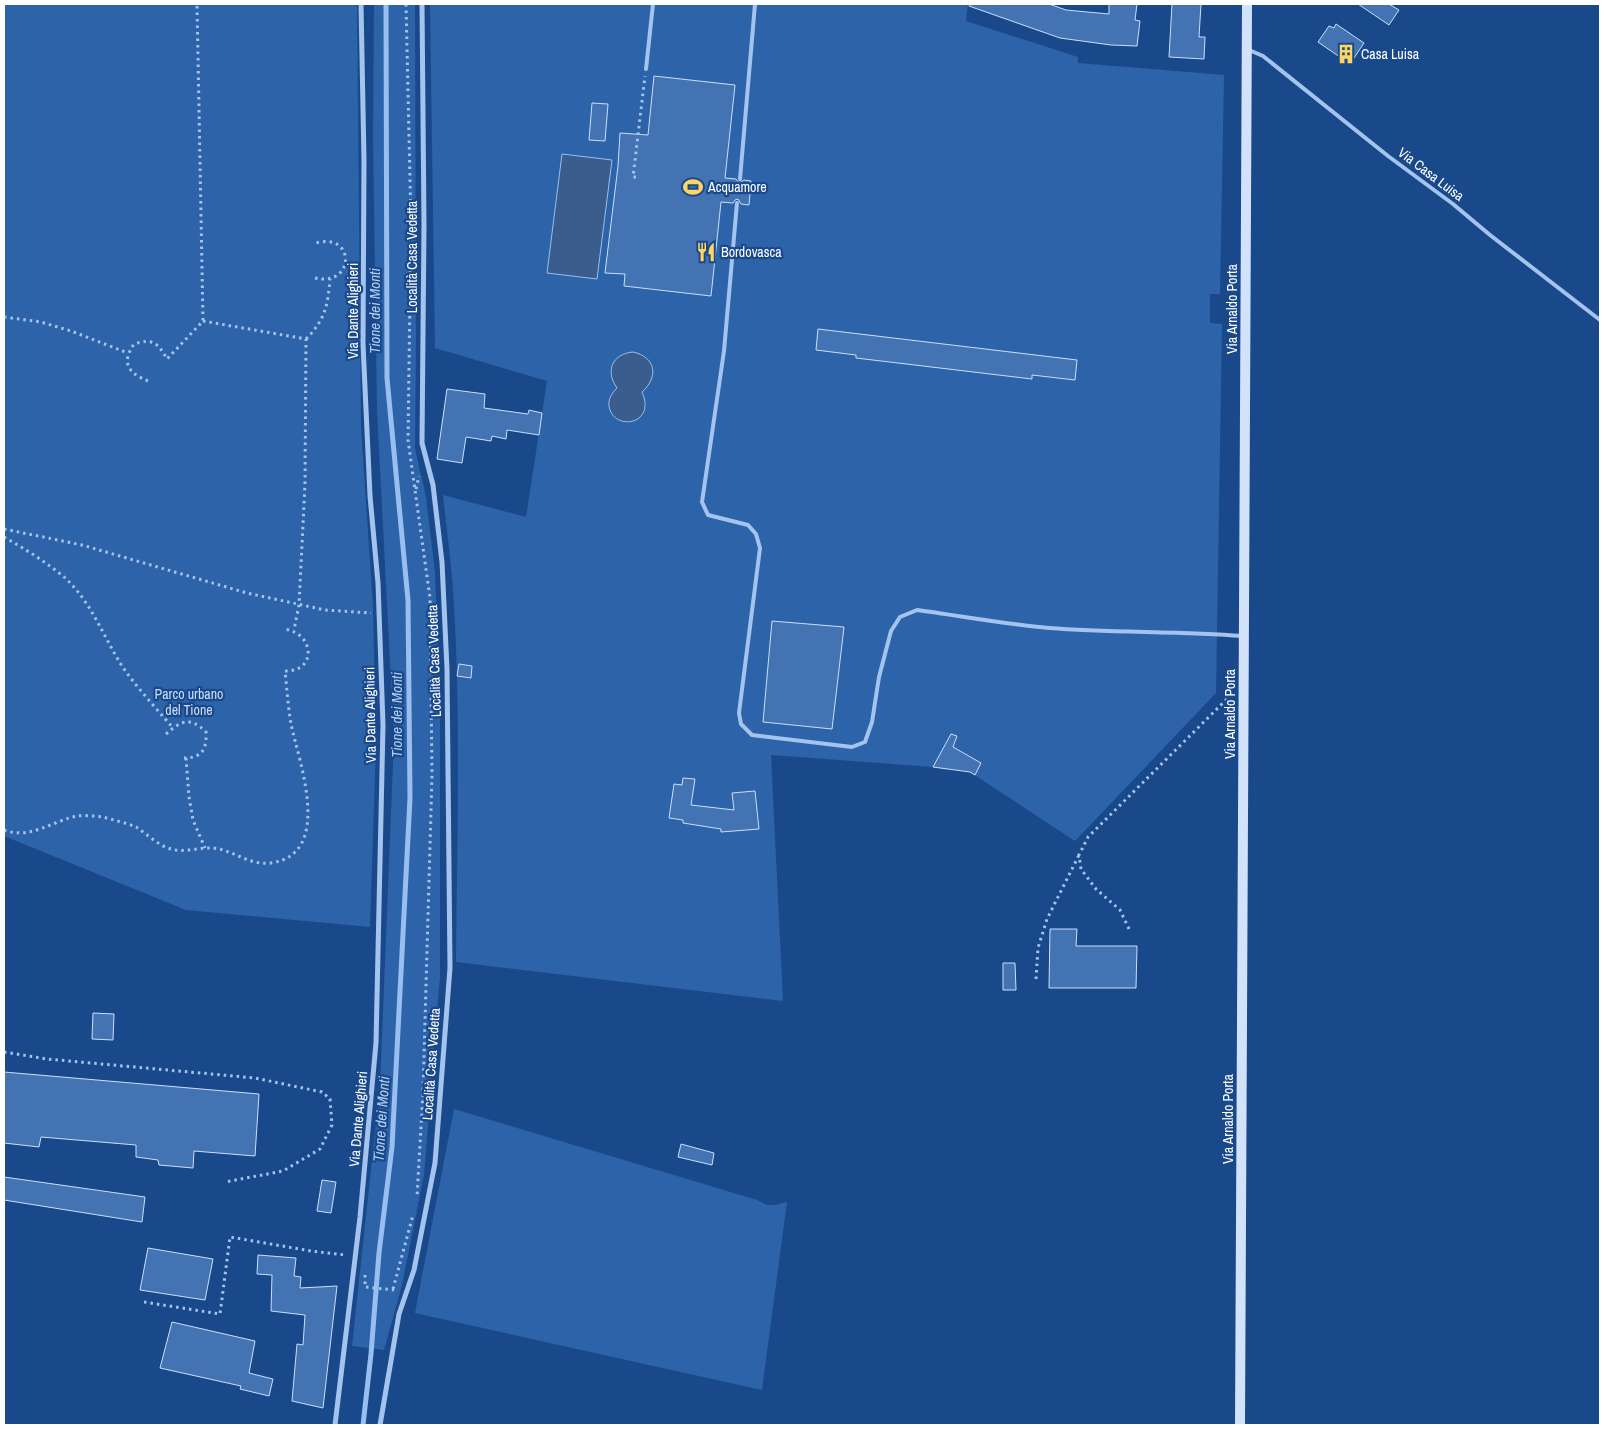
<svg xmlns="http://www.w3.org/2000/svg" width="1604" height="1429" font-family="'Archivo Narrow',sans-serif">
<rect width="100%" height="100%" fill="#1a498b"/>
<path fill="#2d63a9" d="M 4,4 L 357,4 L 361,428 L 373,607 L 376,743 L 370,927 L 186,910 L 4,836 Z
M 374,4 L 415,4 L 416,341 L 415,449 L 426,497 L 435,572 L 440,697 L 440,976 L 424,1175 L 402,1285 L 384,1350 L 352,1346 L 380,1086 L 394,739 L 377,410 L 373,138 Z
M 430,4 L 968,4 L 966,21 L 1078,57 L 1078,63 L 1224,75 L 1220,294 L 1210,294 L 1210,323 L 1222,324 L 1216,693 L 1075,841 L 970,772 L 947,768 L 946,770 L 933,767 L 771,755 L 783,1001 L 456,962 C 457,843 461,724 454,605 C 452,568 447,532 443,495 L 526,517 L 547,381 L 435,348 Z
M 454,1109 L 757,1200 C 771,1208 773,1205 787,1202 L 762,1390 L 415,1313 Z"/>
<path fill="#3b5d8d" stroke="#98bfef" d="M 562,154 L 612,160 L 597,279 L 547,273 Z
M 633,352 C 656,357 659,377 642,392 C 657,425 613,432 609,406 C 608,399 612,393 617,388 C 605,371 612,354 633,352 Z"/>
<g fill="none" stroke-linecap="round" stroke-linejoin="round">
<path stroke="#98bfef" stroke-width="5" d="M 363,1425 L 371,1354 L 379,1253 L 392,1147 L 410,798 L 408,600 L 387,378 L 386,4"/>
</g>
<path fill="#4373b3" stroke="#cbdffa" d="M 970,4 L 1049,4 L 1066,10 L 1109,14 L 1109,4 L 1137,4 L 1135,20 L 1140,21 L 1137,46 L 1111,45 L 1060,38 L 969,6 Z
M 1172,4 L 1201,4 L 1199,37 L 1205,37 L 1204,59 L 1169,57 Z
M 1358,4 L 1389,4 L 1399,10 L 1389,25 Z
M 1336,24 L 1364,43 L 1350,64 L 1318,42 L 1329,26 L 1334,28 Z
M 654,76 L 735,85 L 725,178 L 736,179 L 739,183 L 744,180 L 751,181 L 749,205 L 741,204 L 738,199 L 735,200 L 733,203 L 721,202 L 711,296 L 624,286 L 625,274 L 605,273 L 618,166 L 620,133 L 648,135 Z
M 592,103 L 608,104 L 605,141 L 589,140 Z
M 818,329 L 1077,360 L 1075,380 L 1032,375 L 1032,379 L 856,358 L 856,355 L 816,350 Z
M 447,389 L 485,394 L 484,408 L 528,414 L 529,410 L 542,413 L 539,435 L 507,430 L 506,439 L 492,436 L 491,441 L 466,437 L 462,463 L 437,459 Z
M 772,621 L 844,627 L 832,729 L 763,722 Z
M 459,664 L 472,666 L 471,678 L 457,676 Z
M 951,734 L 957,736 L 953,747 L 981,763 L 975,775 L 970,772 L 933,767 Z
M 683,778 L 695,779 L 691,805 L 734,810 L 732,793 L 755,791 L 759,829 L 721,832 L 721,829 L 683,823 L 683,820 L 669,818 L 674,784 L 682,785 Z
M 1050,929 L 1077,929 L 1076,946 L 1137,946 L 1136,988 L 1049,988 Z
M 1003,963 L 1015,963 L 1016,990 L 1003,990 Z
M 93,1013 L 114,1014 L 113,1040 L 92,1039 Z
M 4,1072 L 259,1094 L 255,1156 L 194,1151 L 193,1168 L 159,1165 L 158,1160 L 136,1157 L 136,1145 L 41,1137 L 39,1147 L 4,1143 Z
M 681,1144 L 714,1153 L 712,1165 L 678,1157 Z
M 4,1177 L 145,1197 L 142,1222 L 4,1200 Z
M 322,1180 L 336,1182 L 331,1213 L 317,1211 Z
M 148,1248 L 213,1259 L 205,1300 L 140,1290 Z
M 258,1255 L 296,1258 L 294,1276 L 301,1277 L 300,1288 L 337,1286 L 323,1408 L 292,1401 L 297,1344 L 303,1345 L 305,1315 L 271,1311 L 272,1275 L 257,1274 Z
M 172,1322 L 255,1341 L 249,1373 L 273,1379 L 269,1396 L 240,1389 L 241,1386 L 160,1368 Z"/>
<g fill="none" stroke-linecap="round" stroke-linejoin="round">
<path stroke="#a5c4ed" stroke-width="3" stroke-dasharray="2.5 4" stroke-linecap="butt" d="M 406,4 L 411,223 L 408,440 L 430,598 L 432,775 L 423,1092 L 417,1197
M 636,177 L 633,177 L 645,76
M 315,278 C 349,286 355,247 331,242 C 326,241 320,242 315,243
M 4,317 L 41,322 L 71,331 L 128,353
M 203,321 L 306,339 L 305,484 L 299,605 L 294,630
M 306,339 C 325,320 328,305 330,279
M 148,381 C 128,373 121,363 134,344 C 153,338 158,343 167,359 L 203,321 L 197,4
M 416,489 L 419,476
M 4,529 L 82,545 L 247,593 L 325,610 L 371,613
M 4,537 C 25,549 46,562 64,577 C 91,601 103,636 122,666 C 137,688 156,708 173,728
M 166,734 C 181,721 190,716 206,732 C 207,752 200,759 180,758
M 186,758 L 189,797 L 193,820 L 205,848
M 4,830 C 30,840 52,821 77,816 C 85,815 94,816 103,817 C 113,820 127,823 136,827 C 147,834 159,846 171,849 C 185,853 199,847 213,848 C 233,850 250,866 271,863 C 334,854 299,762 291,724 C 288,707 287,689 285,671 C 317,672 315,633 284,629
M 1129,929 L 1120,910 L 1096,889 L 1081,869 L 1079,855 L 1088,837 L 1232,694
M 1036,979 L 1038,948 L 1047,919 L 1079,855
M 4,1052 L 47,1059 L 255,1078 L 322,1092 L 330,1099 L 332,1125 L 320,1149 L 283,1171 L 225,1182
M 365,1275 L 365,1287 L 394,1290
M 393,1289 L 413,1215
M 144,1302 L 220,1314 L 230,1237 L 311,1251 L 346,1255"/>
<path stroke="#a5c4ed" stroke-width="4" d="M 1249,50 L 1263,56 L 1388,156 L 1453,204 L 1490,235 L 1600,320
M 646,69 L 653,4
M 740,179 L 755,4
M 737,203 L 724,351 L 702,502 L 708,515 L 748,525 L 756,534 L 760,548 L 739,713 L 741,724 L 752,735 L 852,747 L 865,742 L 872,722 L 879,677 L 891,631 L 900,617 L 917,610 C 961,616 1005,624 1049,628 C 1113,633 1178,631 1242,636"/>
<path stroke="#a5c4ed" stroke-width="5" d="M 335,1425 L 360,1217 L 376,1043 L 383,725 L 378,583 L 370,496 L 363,344 L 364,161 L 361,4
M 380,1425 L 399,1314 L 414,1270 L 435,1163 L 450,968 L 447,669 L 442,562 L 433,485 L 422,443 L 424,225 L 422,4"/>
<path stroke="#d2e2fa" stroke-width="10" d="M 1240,1425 L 1247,4"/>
</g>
<defs>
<symbol id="building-bare" viewBox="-9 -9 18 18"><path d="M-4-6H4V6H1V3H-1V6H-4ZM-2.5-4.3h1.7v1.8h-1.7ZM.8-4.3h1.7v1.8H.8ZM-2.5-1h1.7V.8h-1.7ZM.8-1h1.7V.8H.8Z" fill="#ffd562" stroke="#1a498b" stroke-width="2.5" paint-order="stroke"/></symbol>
<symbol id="stadium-bare" viewBox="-9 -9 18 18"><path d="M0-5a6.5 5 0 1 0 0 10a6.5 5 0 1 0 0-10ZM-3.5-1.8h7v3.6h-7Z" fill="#ffd562" stroke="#1a498b" stroke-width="2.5" paint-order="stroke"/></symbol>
<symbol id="restaurant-bare" viewBox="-9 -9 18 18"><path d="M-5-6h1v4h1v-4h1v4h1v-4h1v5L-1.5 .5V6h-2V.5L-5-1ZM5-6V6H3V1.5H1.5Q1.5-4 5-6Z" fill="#ffd562" stroke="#1a498b" stroke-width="2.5" paint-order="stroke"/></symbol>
</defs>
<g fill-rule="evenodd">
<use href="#building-bare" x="1332" y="40" width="28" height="28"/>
<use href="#stadium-bare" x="679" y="173" width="28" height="28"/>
<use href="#restaurant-bare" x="692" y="238" width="28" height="28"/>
</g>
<g text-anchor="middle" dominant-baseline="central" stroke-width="4.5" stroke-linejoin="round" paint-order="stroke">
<g font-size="14" fill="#fff" stroke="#1a498b" text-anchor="start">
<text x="1361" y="54">Casa Luisa</text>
<text x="708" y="187">Acquamore</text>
<text x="721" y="252">Bordovasca</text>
</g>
<g font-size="14" fill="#fff" stroke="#1a498b">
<text transform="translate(1431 174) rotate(37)">Via Casa Luisa</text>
<text transform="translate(412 257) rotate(-90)">Località Casa Vedetta</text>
<text transform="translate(1232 309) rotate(-90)">Via Arnaldo Porta</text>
<text transform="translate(353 311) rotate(-90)">Via Dante Alighieri</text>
<text transform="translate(434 661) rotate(-92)">Località Casa Vedetta</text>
<text transform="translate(1230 714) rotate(-90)">Via Arnaldo Porta</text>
<text transform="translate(370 715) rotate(-91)">Via Dante Alighieri</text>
<text transform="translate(431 1064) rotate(-86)">Località Casa Vedetta</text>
<text transform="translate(358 1119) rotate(-85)">Via Dante Alighieri</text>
<text transform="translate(1228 1119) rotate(-90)">Via Arnaldo Porta</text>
</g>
<g font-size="14" fill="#cbdffa" stroke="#1a498b">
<text x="189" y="694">Parco urbano<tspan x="189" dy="16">del Tione</tspan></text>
</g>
<g font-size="15" font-style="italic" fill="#b1cff5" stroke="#1a498b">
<text transform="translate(374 311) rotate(-90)">Tione dei Monti</text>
<text transform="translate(396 715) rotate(-90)">Tione dei Monti</text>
<text transform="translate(381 1119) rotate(-86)">Tione dei Monti</text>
</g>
</g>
<rect width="1604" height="1429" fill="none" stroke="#ffffff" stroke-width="10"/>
</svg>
